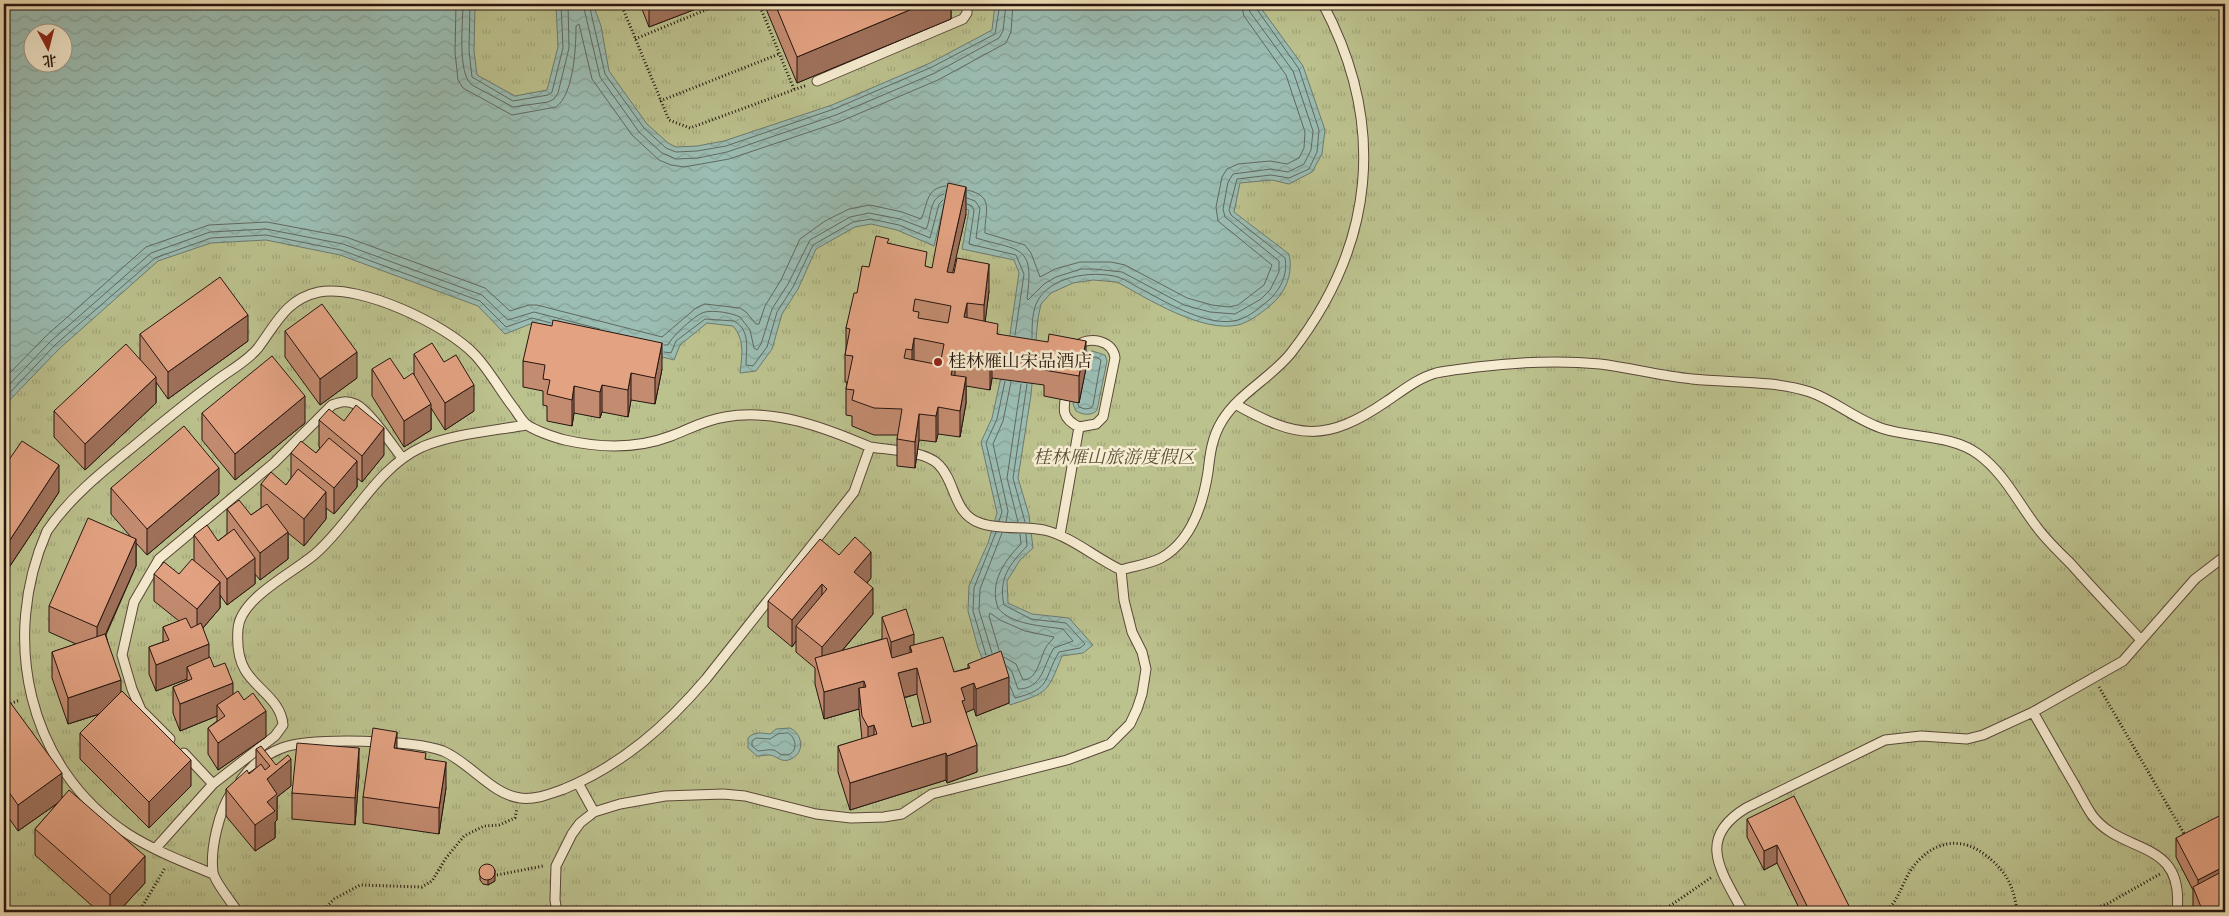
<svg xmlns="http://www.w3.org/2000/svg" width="2229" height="916" font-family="'IM FELL English','Noto Serif SC',serif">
<defs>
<pattern id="park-tufts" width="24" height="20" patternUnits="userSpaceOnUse" patternTransform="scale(1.25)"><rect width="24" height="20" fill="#bcc28e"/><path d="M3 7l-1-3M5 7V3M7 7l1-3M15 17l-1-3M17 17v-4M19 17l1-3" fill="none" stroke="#a1a679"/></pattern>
<pattern id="water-waves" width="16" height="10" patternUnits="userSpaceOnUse" patternTransform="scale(1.25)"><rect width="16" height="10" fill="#9bbdb3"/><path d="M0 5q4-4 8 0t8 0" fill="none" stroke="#85a299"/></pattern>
</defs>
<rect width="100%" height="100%" fill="#f1e1b8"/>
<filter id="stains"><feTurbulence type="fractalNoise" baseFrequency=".004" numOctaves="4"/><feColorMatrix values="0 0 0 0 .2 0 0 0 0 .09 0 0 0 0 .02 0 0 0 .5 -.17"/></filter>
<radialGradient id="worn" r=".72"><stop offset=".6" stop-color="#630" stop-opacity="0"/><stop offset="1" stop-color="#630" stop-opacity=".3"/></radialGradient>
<path fill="url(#park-tufts)" stroke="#716c4e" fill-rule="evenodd" d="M 4,4 L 2225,4 L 2225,912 L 4,912 ZM 32,32 L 62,32 L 62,62 L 32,62 Z"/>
<path fill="url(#water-waves)" stroke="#6c7a71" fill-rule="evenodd" d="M 4,4 L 475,4 L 474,51 L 477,75 L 515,96 L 547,90 L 558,47 L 556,4 L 593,4 L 601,26 L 609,71 L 647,124 L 668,143 L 676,147 L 697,146 L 724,141 L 832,105 L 930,63 L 992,30 L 995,4 L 1258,4 L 1303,66 L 1325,130 L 1322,154 L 1312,172 L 1289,184 L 1272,180 L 1240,183 L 1234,212 L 1289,254 C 1293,272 1287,290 1273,303 C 1264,311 1250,322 1238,325 C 1202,333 1148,299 1117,282 L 1093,280 L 1073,283 L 1051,293 L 1041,304 L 1038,318 L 1031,395 L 1018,478 L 1029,515 L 1033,548 L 1020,560 L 1007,581 L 1008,603 L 1032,614 L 1069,618 L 1093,645 L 1083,653 L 1062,656 C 1047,693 1049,692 1010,705 L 1002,675 L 990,678 L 978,648 L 968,611 L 969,586 L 988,543 L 997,513 L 981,442 L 992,418 L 1009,341 L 1019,273 L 1014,260 L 962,249 L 969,210 L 944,205 L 934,246 L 897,230 L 871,224 L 855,227 L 816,249 L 798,289 L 782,314 L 772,349 L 756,371 L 740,373 C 742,355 745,340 733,326 L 707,323 L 680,345 L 674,360 L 533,323 L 505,334 L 478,306 L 340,255 L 266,240 L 211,243 L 158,261 L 59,349 L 4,406 ZM 32,32 L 62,32 L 62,62 L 32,62 Z
M 1092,351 L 1105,355 L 1107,361 L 1097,410 C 1092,416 1083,415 1076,411 L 1073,404 L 1082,355 Z
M 790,728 C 803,734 805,753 791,759 C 781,764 777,755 769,755 C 765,755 761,756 757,756 L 748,748 L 748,738 C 755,731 761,733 770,734 L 776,729 Z"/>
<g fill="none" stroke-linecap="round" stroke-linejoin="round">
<path stroke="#606961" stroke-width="1" d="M 456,4 L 455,52 L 458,80 L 463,88 L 512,115 L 556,107 C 574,94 576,46 576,26 L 579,24 L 592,79 L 632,135 L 659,160 L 671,165 L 684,167 L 729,159 L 839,122 L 938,80 L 1006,43 L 1011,32 L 1013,4
M 463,4 C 463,22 457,74 472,85 L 513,107 L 548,102 L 554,99 L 558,93 L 569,48 L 568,4
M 470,4 L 469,51 L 472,77 L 513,101 L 548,95 L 552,92 L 563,48 L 561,4
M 583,4 L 600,77 L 639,132 L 662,153 L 676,159 L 698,158 L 727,152 L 836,115 L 935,73 L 999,38 L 1003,31 L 1006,4
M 589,4 L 605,74 L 644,128 L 666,148 L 676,152 L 697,151 L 726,146 L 834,109 L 932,67 L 995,34 L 1000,4
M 967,190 C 996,196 984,213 985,233 L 1025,245 L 1031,253 L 1040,277 L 1055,269 L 1080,262 L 1111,262 L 1125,265 L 1187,298 L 1212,305 L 1229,307 L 1238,305 L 1264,285 L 1272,265 L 1218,221 L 1216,207 L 1222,177 L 1227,169 L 1238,164 L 1270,161 L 1287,164 L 1299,158 L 1304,148 L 1305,132 L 1286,75 L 1244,16 L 1241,4
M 967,198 L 975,201 L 980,208 L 976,238 C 1019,251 1035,244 1027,298 L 1028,300 L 1044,284 L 1056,277 L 1081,269 L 1094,269 L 1122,272 L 1184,305 L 1210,312 L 1235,314 L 1261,299 L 1270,290 L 1279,272 L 1279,261 L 1225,217 L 1223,209 L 1228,182 L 1233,174 L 1271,169 L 1288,172 L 1304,164 L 1311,150 L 1313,131 L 1293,71 L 1250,12 L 1248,4
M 967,204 L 972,206 L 974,211 L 969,244 L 1016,255 L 1024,274 L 1015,335
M 1032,338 C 1032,326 1032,315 1036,304 C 1048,276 1092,270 1118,277 C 1127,280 1136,287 1145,291 C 1169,304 1210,328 1238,320 C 1249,317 1261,307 1270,299 C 1281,289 1288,273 1285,258 L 1231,215 L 1229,210 L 1237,179 L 1271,175 L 1289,178 L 1309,169 L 1317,152 L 1319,130 L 1299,69 L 1256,8 L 1255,4
M 664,345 L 668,345 C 672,336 696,314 705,312 C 715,310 732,313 740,317 L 750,330 L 754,348 L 757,350 L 761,344 L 772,309 L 788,284 L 810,240 L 850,217 L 869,213 L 900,219 L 926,229 C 932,218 928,198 944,194
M 664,352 L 671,353 L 676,341 L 705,319 L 734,321 C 751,330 746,350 746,365 L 753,366 L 767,347 L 777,312 L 793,287 L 813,245 L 853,222 L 871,219 L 899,225 L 930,238 L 939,204 L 943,200
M 4,379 L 46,336 L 146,247 L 209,225 L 267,222 L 346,237 L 485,288 L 510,311 L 529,305 L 537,305 L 662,337 L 696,308 L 705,304 L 740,308 L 746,312 L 756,324 L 759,324 L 765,306 L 781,280 L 800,239 L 825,221 L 849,209 L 870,205 L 902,212 L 921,219 C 928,205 925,188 946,186
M 4,390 L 51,341 L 151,253 L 210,232 L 266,229 L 343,244 L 482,295 L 508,320 L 534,312 L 600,329
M 4,399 L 55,345 L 155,258 L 211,238 L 266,235 L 341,250 L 480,301 L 506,327 L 532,318 L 551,323
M 1078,404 L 1079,407 L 1085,409 L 1091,408 L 1093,405 L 1101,360 L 1096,357 L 1087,358
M 999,521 L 1002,512 L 986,443 L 997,419 L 1005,381
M 1006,522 L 1008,511 L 993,444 L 1003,421 L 1011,382
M 1018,522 L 1007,478 L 1021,384
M 1025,522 L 1013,478 L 1027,384
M 999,650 L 989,616 L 990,613 L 1000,620 L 1025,631 L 1054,637 C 1052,641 1047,644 1045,649 C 1040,659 1037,680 1023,680 L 1016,664 L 1004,657
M 992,653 L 979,610 L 980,589 L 1002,533
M 986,655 L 973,611 L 974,588 L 996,532
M 1007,666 L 1012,672 L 1018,689 C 1043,689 1043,665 1054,648 L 1073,641 L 1063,629 C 1044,626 1011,625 998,608 C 989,583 1004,561 1021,544 L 1020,534
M 1010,686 L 1015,698 C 1052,689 1043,679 1059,652 L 1080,648 L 1085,644 L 1066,623 L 1031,619 L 1004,605 C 998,578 1010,564 1027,546 L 1026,534
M 788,733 C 798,738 798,756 784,755 C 780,755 778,752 774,750 C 768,749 763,751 758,751 L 752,746 L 752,741 L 756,738 L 770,739 L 778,734 Z"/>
<defs>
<path id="lane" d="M 817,81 L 963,19 L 967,13 L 967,4
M 1067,389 C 1064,407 1059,417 1079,427
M 1235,404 C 1297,439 1326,443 1387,401 C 1402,391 1418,378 1436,373 C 1449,370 1463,369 1477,367 C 1518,362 1559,360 1600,364 C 1631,368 1661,376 1692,379 C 1731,383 1772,380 1810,392 C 1836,401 1857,421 1884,429 C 1914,438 1952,435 1978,454 C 2004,473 2017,501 2036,526 C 2046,540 2059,552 2071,564 C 2094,590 2118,615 2141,640
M 1060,535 L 1079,427 L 1096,424 L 1103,417 L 1115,358 C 1113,340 1088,335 1076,347
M 2033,712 C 2046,735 2059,758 2073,782 C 2079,792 2085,805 2092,815 C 2122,856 2185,837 2177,912
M 170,739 L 141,710 L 132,689 L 122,655 L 134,602 L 159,559 L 274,463 L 332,405 C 340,402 347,400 355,404 C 368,409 393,446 402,458
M 184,753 L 213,784
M 241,780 C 251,766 266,754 282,748 C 312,737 413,740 443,751 C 469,762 493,795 520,798 C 535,800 550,794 564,789 C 622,765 666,726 706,679 L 854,492 L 870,447 C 890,450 926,451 939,465 C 956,482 953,514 980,523 C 999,530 1023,526 1044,530 C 1073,537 1095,558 1121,570 C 1134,566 1150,564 1161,558 C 1192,541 1203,504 1208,472 C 1210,454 1212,437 1222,421 C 1239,393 1271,378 1291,353 C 1375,245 1387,125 1323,4
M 578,783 L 594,812
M 232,792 C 219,810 210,850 213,872 C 214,881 232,903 238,912
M 155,849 L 213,784 L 275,736 L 283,725 C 281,700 256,689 245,670 C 238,658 237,642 238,629 C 240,598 293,573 315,554 C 352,522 376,468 422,447 C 453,434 492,431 526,425
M 213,874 C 184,862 155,851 128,834 C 27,768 0,638 47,531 C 70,497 103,471 134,446 C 164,421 193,397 224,375 C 236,367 249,359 258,348 C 276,324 286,299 319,292 C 361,284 447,325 475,355 C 489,370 500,390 513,407 C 517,412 521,420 526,424 C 533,430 556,438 565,440 C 600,448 637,449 671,436 C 689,429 705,420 725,417 C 774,408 826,428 870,447
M 557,912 L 555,900 L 556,866 L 572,834 L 580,823 L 594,812 L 620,804 L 665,796 L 723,794 L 745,796 L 816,814 L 851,818 L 884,817 L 902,814 L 932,794 L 1067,760 L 1110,744 L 1130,724 L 1137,709 L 1142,694 L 1146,669 L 1142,652 L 1132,632 L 1124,600 L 1121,570
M 1743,912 C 1722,872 1695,839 1746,808 L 1885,740 L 1921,736 L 1967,739 L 1983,735 L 2033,712 L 2123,661 L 2195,579 L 2225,556"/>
</defs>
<use href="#lane" stroke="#594839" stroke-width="11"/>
<path stroke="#26150f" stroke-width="3" stroke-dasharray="1 2.5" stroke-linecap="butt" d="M 621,4 L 669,120 L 690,128 L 807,85
M 759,4 L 794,89
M 635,39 L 720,4
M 660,101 L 779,54
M 2099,687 L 2186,837
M 4,706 L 20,700
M 497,875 L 543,866
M 249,909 L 273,908 L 290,912
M 139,912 L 165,868
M 322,912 L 334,899 L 360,885 L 422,887 L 432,881 L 446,858 L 464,836 L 484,826 L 499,825 L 515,818 L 517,809
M 1661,912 L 1712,877
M 1885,912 C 1898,901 1901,887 1909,873 C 1926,845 1956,833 1984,854 C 2006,870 2014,886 2017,912
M 2084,912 L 2107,904 L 2160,874"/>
<use href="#lane" stroke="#f6ecd1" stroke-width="9"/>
</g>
<path fill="#c38b70" stroke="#26150f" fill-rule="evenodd" d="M 640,4 L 709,4 L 649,27 Z
M 764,4 L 951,4 L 951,19 L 797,83 Z
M 966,214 L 952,273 L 989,291 L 985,321 L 998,334 L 1086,368 L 1079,403 L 1044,396 L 1044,385 L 992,378 L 990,390 L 966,386 L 966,403 L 960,437 L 938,434 L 936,442 L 919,440 L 915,468 L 897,466 L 897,439 L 898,435 L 874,435 L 852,426 L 852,416 L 846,415 L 846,389 L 847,382 L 845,382 L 845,355 L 846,349 L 846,328 L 857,293 L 869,267 L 889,243 L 927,267 L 932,268 Z
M 285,331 L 357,378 L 320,405 L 285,357 Z
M 140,334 L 248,341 L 168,399 L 156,382 L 156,403 L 85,470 L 54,437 L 54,411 L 140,360 Z
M 414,354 L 474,411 L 445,430 L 431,408 L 431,430 L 404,447 L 372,396 L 372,369 L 404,379 L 414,376 Z
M 523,361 L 662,369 L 655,404 L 631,400 L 628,417 L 602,412 L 600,418 L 574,413 L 572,426 L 547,421 L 547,406 L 543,405 L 543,391 L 523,387 Z
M 202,413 L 305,423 L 235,480 L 202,440 Z
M 319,420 L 384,455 L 362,482 L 357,478 L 357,487 L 334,514 L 326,508 L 326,519 L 304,546 L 288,533 L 288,559 L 260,580 L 255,574 L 255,584 L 227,605 L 220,595 L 220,608 L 203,628 L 209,658 L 214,667 L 233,694 L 266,737 L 218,770 L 208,754 L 208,728 L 217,721 L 217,716 L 180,731 L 173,713 L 173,687 L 187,681 L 187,679 L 156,691 L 149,674 L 149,647 L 163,642 L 163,627 L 179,621 L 154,601 L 154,574 L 179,574 L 194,561 L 194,535 L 218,541 L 227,534 L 227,509 L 251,515 L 261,508 L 261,484 L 286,485 L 291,478 L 291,453 L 316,453 L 320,448 L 319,447 Z
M 4,467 L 59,492 L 6,572 L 4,571 Z
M 111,488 L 219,494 L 147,555 L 136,543 L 136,566 L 106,635 L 121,693 L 191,786 L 149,828 L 80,759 L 80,733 L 100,714 L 68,724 L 52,678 L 52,652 L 76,644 L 49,632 L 49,606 L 131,537 L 111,514 Z
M 839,555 L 871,578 L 867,583 L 873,614 L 842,651 L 882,639 L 882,617 L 914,645 L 954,672 L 968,668 L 968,664 L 1009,703 L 976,716 L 974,709 L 966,712 L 977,772 L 947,783 L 946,780 L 850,810 L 838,772 L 838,746 L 862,739 L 859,709 L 824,719 L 815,684 L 815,668 L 796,652 L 796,641 L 792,647 L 768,627 L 768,601 ZM 917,694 L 924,724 L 912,727 L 904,698 Z
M 4,694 L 62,798 L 145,883 L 118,912 L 99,912 L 35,855 L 35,829 L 58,803 L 18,831 L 4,811 Z
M 256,749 L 291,786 L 277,797 L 277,820 L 275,822 L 275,838 L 255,851 L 226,816 L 226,789 L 256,768 Z
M 397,749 L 426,759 L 446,788 L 439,834 L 363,823 L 363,797 Z
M 359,775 L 355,825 L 292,819 L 292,793 Z
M 1747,819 L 1852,912 L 1801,912 L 1777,863 L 1764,870 L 1747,837 Z
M 2176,838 L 2225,912 L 2196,912 L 2193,906 L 2193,890 L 2176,857 Z
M 480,875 L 495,881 L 488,885 L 483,884 L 480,880 Z"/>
<path fill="#9f715b" stroke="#26150f" d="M 649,4 L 709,4 L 649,27 Z
M 924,4 L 951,4 L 951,19 L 797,83 L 797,57 Z
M 966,187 L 966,214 L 947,298 L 947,272 Z
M 989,264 L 989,291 L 984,331 L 984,305 Z
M 967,303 L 967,329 L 964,317 Z
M 248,315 L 248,341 L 168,399 L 168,372 Z
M 914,338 L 914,365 L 912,376 L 912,350 Z
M 1086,341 L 1086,368 L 1079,403 L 1079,376 Z
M 662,343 L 662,369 L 655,404 L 655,378 Z
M 357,352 L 357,378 L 320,405 L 320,379 Z
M 992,352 L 992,378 L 990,390 L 990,364 Z
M 955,358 L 955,384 L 951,375 Z
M 631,373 L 631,400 L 628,417 L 628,390 Z
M 156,377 L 156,403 L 85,470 L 85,444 Z
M 966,377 L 966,403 L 960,437 L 960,411 Z
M 474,385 L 474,411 L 445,430 L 445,403 Z
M 602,385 L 602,412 L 600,418 L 600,392 Z
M 574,386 L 574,413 L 572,426 L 572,400 Z
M 305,396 L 305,423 L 235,480 L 235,454 Z
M 431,404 L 431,430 L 404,447 L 404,421 Z
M 938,407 L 938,434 L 936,442 L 936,416 Z
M 919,414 L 919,440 L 915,468 L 915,442 Z
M 384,428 L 384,455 L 362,482 L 362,456 Z
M 357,461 L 357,487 L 334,514 L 334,488 Z
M 59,465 L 59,492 L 6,572 L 6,546 Z
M 219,468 L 219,494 L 147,555 L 147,529 Z
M 326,492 L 326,519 L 304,546 L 304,519 Z
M 288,532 L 288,559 L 260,580 L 260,553 Z
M 136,539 L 136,566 L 97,653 L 97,627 Z
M 871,552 L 871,578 L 854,598 L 854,572 Z
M 255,558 L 255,584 L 227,605 L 227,579 Z
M 220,582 L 220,608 L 197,635 L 197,609 Z
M 822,584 L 822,611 L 796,626 L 796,641 L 792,647 L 792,620 Z
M 873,588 L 873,614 L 822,674 L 822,647 Z
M 914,634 L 914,660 L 910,646 L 910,661 L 891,668 L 891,642 Z
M 209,644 L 209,670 L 187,667 L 187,679 L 156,691 L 156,665 Z
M 917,668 L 917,694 L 898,699 L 898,673 Z
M 1009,677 L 1009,703 L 976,716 L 976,689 Z
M 121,680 L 121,707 L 68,724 L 68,698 Z
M 864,681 L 864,707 L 859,688 L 859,709 L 824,719 L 824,692 Z
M 233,683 L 233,710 L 217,705 L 217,716 L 180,731 L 180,704 Z
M 974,683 L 974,709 L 965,713 L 962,728 L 961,688 Z
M 266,711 L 266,737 L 218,770 L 218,743 Z
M 874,725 L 874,751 L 868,753 L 868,727 Z
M 397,732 L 397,758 L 394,748 Z
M 977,745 L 977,772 L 947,783 L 947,756 Z
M 359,748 L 359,775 L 355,825 L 355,798 Z
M 946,753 L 946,780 L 850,810 L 850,783 Z
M 291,759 L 291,786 L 277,797 L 277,820 L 275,822 L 275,838 L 255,851 L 255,825 L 267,779 Z
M 191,760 L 191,786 L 149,828 L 149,802 Z
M 446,762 L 446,788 L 439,834 L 439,808 Z
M 62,773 L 62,800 L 18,831 L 18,805 Z
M 1777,845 L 1777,863 L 1764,870 L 1764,851 Z
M 145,856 L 145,883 L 118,912 L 110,912 L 110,895 Z
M 2225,866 L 2225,884 L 2198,898 L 2198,880 Z
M 495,870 L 495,881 L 488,885 L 488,880 Z"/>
<path fill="#e3a282" stroke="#26150f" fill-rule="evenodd" d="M 775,4 L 924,4 L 797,57 Z
M 948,183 L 966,187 L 947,272 L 954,273 L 957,258 L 989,264 L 984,305 L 967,303 L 964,317 L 998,324 L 997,334 L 1048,342 L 1049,334 L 1086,341 L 1079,376 L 1044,370 L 1045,359 L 992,352 L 990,364 L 955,358 L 951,375 L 966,377 L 960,411 L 938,407 L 936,416 L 919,414 L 915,442 L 897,439 L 902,409 L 874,408 L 852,400 L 854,390 L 846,389 L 853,356 L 845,355 L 850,329 L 846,328 L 854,293 L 857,293 L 862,266 L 869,267 L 876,236 L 889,239 L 887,243 L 927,252 L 925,266 L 932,268 ZM 915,299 L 951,306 L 948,323 L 918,318 L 919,312 L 913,311 ZM 914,338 L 944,344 L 940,365 L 904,358 L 906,349 L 912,350 Z
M 220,277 L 248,315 L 168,372 L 140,334 Z
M 322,304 L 357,352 L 320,379 L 285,331 Z
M 553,320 L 662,343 L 655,378 L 631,373 L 628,390 L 602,385 L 600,392 L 574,386 L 572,400 L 547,394 L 550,380 L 543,379 L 545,365 L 523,361 L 532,322 L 552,326 Z
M 432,343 L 444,362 L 456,355 L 474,385 L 445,403 L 414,354 Z
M 126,344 L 156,377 L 85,444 L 54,411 Z
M 272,356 L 305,396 L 235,454 L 202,413 Z
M 390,358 L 404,379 L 413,373 L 431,404 L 404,421 L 372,369 Z
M 356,405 L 384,428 L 362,456 L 319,420 L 329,409 L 344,421 Z
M 184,426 L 219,468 L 147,529 L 111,488 Z
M 329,438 L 357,461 L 334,488 L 291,453 L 301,441 L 316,453 Z
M 22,441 L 59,465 L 6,546 L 4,544 L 4,467 Z
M 298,469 L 326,492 L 304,519 L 261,484 L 271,472 L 286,485 Z
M 239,500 L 251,515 L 267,504 L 288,532 L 260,553 L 227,509 Z
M 88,518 L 136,539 L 97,627 L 49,606 Z
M 207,525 L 218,541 L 234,529 L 255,558 L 227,579 L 194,535 Z
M 855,537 L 871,552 L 854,572 L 873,588 L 822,647 L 796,626 L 827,589 L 822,584 L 792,620 L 768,601 L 820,539 L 839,555 Z
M 192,559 L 220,582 L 197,609 L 154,574 L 164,562 L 179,574 Z
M 906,609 L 914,634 L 891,642 L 882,617 Z
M 186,618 L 191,628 L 201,623 L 209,644 L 156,665 L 149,647 L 169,640 L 163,627 Z
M 105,634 L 121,680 L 68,698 L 52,652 Z
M 943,637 L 954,672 L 970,668 L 968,664 L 1001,651 L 1009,677 L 976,689 L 974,683 L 961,688 L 965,700 L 962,701 L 977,745 L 947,756 L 946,753 L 850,783 L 838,746 L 877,734 L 874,725 L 868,727 L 862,716 L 859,688 L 866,687 L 864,681 L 824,692 L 815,658 L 887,638 L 892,658 L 912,652 L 910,646 ZM 917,668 L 931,722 L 912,727 L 898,673 Z
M 210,657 L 214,667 L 225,663 L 233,683 L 180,704 L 173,687 L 192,679 L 187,667 Z
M 122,691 L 191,760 L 149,802 L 80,733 Z
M 238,691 L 244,700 L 253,693 L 266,711 L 218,743 L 208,728 L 225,716 L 217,705 Z
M 4,694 L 62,773 L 18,805 L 4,785 Z
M 373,728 L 397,732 L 394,748 L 426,753 L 425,759 L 446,762 L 439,808 L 363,797 Z
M 297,743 L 359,748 L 355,798 L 292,793 Z
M 261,746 L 276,765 L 288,755 L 291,759 L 267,779 L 277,794 L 267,802 L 275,811 L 255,825 L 226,789 L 247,770 L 249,774 L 261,764 L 265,770 L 270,766 L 256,749 Z
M 69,790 L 145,856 L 110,895 L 35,829 Z
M 1794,796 L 1852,912 L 1810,912 L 1777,845 L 1764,851 L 1747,819 Z
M 2225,813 L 2225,866 L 2198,880 L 2176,838 Z
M479 872a8 8 0 1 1 16 0a8 8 0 1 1-16 0Z
M 2225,870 L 2225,912 L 2203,912 L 2193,887 Z"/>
<circle fill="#8f2418" stroke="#f6ecd1" stroke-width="2" cx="938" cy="362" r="5"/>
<g text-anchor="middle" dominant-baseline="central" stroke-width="5" stroke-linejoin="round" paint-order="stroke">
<g font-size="18" fill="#26150f" stroke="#f6ecd1" text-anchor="start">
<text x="948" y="362">桂林雁山宋品酒店</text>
</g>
<g font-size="18" font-style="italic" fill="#5a523b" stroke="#f6ecd1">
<text x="1114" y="458">桂林雁山旅游度假区</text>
</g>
</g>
<rect width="2229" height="916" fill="none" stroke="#f1e1b8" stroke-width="20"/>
<rect x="5" y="5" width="2219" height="906" fill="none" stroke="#26150f" stroke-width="2.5"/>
<rect x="10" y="10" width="2209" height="896" fill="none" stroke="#26150f"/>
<g transform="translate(48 48) rotate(173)"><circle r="24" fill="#f6ecd1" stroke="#a39683"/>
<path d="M0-4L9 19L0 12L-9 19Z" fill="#8f2418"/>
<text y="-8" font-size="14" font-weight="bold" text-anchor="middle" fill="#26150f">北</text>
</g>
<rect width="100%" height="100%" filter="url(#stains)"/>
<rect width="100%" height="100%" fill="url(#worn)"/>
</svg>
